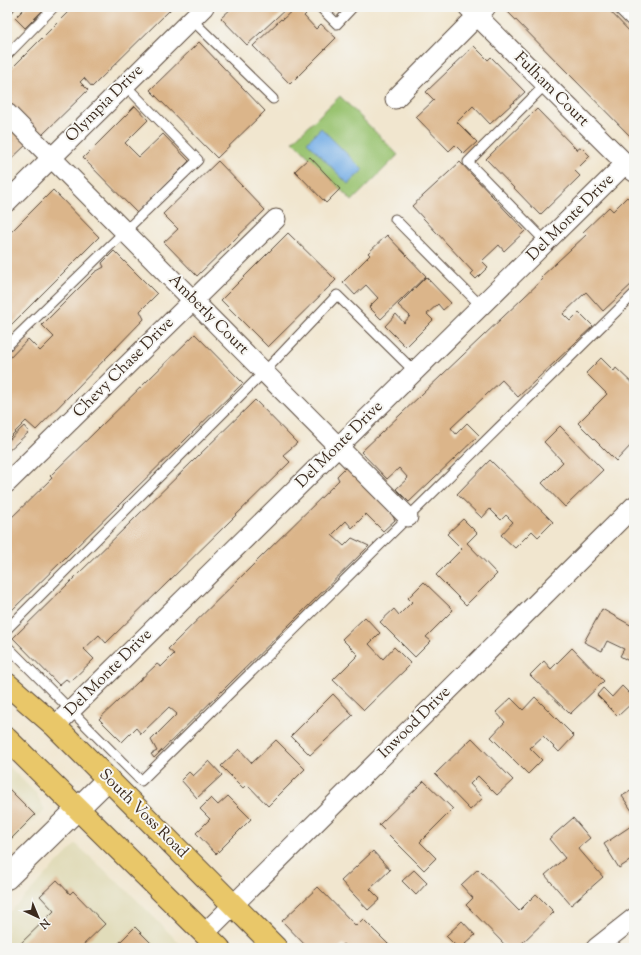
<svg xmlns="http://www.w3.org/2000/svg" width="641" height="955" font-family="'Sorts Mill Goudy',serif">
<rect width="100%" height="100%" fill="#f6f6f2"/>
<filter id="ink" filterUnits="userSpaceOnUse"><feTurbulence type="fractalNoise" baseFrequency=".025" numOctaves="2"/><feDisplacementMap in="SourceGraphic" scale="8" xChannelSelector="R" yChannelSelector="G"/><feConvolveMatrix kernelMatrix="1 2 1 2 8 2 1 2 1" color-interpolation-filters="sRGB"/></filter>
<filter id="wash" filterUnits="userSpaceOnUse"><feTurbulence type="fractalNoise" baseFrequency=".012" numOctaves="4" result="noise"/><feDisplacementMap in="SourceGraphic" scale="16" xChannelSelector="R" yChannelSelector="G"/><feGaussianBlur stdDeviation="0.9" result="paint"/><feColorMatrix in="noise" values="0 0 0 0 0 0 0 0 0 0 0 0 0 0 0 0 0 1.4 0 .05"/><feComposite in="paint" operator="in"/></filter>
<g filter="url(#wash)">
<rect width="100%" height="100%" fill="#f1e6cf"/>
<path fill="#e1dcba" d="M 7,765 L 36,793 L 45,810 L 7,846 Z
M 76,844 L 134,897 L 184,948 L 7,948 L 7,915 Z"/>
<path fill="#99c36f" stroke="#6a7646" d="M 340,96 L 398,155 L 352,201 L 293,141 Z"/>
<path fill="#77afe6" stroke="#596c82" d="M 321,128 L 363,170 L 348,184 L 307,142 Z"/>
<g id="blocks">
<path fill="#dbb58a" d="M 26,7 L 46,7 L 25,28 L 15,18 Z
M 73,7 L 173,7 L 92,87 L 84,78 L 80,82 L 88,90 L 41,136 L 8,102 L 12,97 L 7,92 L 7,73 Z
M 233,7 L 288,7 L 247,45 L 221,18 Z
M 296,7 L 299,7 L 306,14 L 304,16 L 316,29 L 321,24 L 336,38 L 290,84 L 253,46 L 281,19 L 282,20 Z
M 334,7 L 344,7 L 339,12 Z
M 503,7 L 606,7 L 634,36 L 634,140 Z
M 199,42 L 265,111 L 217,158 L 150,90 Z
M 474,46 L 488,60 L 491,57 L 525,92 L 490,124 L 473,106 L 457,122 L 477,142 L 464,154 L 455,145 L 449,151 L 416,117 L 434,100 L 426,92 Z
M 135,106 L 148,120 L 125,143 L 139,157 L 163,134 L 189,161 L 137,213 L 83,158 Z
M 537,109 L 577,150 L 581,147 L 590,156 L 575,171 L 580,176 L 540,215 L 486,159 Z
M 7,122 L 28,143 L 7,163 Z
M 310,157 L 340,189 L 326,203 L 295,171 Z
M 218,161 L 265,210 L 197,276 L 164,242 L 178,229 L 163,214 Z
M 460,162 L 525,231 L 504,251 L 499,245 L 482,261 L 488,267 L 476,279 L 471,274 L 473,272 L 412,206 Z
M 53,190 L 99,237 L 7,329 L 7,236 Z
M 627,197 L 634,204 L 634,282 L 603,311 L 586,292 L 563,314 L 570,321 L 579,312 L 593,326 L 518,397 L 502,380 L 451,428 L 456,434 L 467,423 L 479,435 L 409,502 L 396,489 L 408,478 L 399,468 L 387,479 L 361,452 L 543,279 L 541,277 L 586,235 L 583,232 L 609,207 L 613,211 Z
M 288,233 L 336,280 L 268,347 L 221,300 Z
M 387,235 L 426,276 L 381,319 L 369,307 L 378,298 L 366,285 L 355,295 L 343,282 L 370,255 L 368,253 Z
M 114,251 L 157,294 L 140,311 L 144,319 L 36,430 L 26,421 L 7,440 L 7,361 L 28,339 L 40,351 L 54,337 L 42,325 L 95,272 L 104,267 L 102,263 Z
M 426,277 L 451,303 L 443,310 L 438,304 L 427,314 L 433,320 L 406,347 L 385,326 L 396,314 L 404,323 L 410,316 L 398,305 Z
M 195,334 L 243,383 L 7,615 L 7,519 L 9,520 L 52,478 L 50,476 Z
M 601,358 L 614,371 L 616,368 L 634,385 L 634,442 L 616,461 L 578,423 L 607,394 L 586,373 Z
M 255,400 L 297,443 L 283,455 L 290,462 L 106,643 L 99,635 L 84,649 L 94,659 L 70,682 L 66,679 L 59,685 L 13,638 Z
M 24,426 L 29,432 L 7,452 L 7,442 Z
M 560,426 L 603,470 L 565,507 L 542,483 L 563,462 L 544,442 Z
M 490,460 L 553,522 L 538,537 L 532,531 L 515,548 L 501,535 L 513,522 L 506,515 L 501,520 L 490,509 L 482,518 L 457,494 Z
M 347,466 L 388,508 L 395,520 L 383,531 L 366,514 L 352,528 L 346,521 L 332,535 L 344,546 L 352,538 L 369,546 L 154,758 L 151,754 L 157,751 L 151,740 L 177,714 L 169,707 L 141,734 L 136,728 L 122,742 L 99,719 L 157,664 L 161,667 L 174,654 L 168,649 L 339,480 L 337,476 Z
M 463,519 L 477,533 L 467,543 L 497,574 L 466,605 L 436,575 L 462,549 L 447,534 Z
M 424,582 L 453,610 L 426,637 L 431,641 L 415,657 L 380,622 L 394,609 L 399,615 L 412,602 L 408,598 Z
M 602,609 L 634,627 L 634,664 L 620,656 L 624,649 L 607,641 L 602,651 L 584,642 Z
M 365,617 L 380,633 L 369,644 L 383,659 L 394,647 L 411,664 L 364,710 L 333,680 L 358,655 L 342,639 Z
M 572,648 L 604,681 L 570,714 L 530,675 L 544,661 L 551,669 Z
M 622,686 L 634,698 L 634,701 L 618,716 L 597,695 L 603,688 L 612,697 Z
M 333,694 L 353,715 L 310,755 L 291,736 Z
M 535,697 L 574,736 L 559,752 L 543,736 L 530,748 L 542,760 L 528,774 L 491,737 L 505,722 L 496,712 L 511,698 L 523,710 Z
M 472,738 L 513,780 L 497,795 L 478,776 L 470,784 L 483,798 L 470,810 L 435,774 Z
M 276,740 L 305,769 L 268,806 L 247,784 L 243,788 L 221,766 L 239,749 L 252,763 Z
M 209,761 L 222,775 L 197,798 L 181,780 L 189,772 L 193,776 Z
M 424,781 L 453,809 L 420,842 L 436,858 L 424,870 L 379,825 Z
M 7,787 L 35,815 L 7,843 Z
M 634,789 L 634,814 L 622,796 Z
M 228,796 L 251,819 L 216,854 L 196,833 L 210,819 L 200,809 L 211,798 L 218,805 Z
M 573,818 L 590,838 L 578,848 L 603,877 L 571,905 L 545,875 L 565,858 L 549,839 Z
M 634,824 L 634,858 L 619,868 L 604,844 Z
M 373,851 L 390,870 L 370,889 L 380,899 L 368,910 L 341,881 Z
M 478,869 L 519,911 L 536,894 L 554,912 L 517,948 L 508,948 L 466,905 L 473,898 L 461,885 Z
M 414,870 L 427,883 L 416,895 L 402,881 Z
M 57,880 L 70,894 L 73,891 L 105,924 L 80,948 L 16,948 L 54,911 L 40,896 Z
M 318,887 L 356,926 L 363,919 L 389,945 L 385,948 L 347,948 L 343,944 L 339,948 L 308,948 L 282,921 Z
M 462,921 L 475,935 L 465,944 L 469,948 L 458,948 L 446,936 Z
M 135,927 L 156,948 L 114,948 Z"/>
</g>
</g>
<g filter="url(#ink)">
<use href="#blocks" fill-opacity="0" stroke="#564639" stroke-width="1"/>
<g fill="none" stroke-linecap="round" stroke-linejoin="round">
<defs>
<path id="service" d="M 320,7 L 337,24 L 353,7
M 617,7 L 634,24
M 7,10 L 10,7
M 191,19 L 273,99
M 7,55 L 54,7
M 546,84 L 468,162 L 546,242
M 395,219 L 481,306
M 7,346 L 198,160 L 125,85
M 7,629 L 264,372 L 337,295 L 415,372
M 7,646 L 141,781 L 634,294"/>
<path id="minor" d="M 468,7 L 634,172
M 395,99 L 486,7
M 7,113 L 408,517
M 7,202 L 204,7
M 7,483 L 276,219
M 55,726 L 625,164
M 205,933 L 634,506
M 596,948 L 634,918"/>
<path id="tertiary" d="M 7,878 L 108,779"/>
<path id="primary" d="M 7,684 L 55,726 L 276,948
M 7,739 L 219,948"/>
</defs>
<use href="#service" stroke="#564639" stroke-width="11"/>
<use href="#minor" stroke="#564639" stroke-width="21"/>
<use href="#tertiary" stroke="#564639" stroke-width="24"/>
<use href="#primary" stroke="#564639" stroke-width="24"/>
<use href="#service" stroke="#fff" stroke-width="9"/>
<use href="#minor" stroke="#fff" stroke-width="19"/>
<use href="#tertiary" stroke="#fff" stroke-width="22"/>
<use href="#primary" stroke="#e9c769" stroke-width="22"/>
</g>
</g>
<g text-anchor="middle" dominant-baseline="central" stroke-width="4" stroke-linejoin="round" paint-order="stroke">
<g font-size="16" fill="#3b2a1e" stroke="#f6f6f2">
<text transform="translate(551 90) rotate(45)">Fulham Court</text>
<text transform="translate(105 104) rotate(-45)">Olympia Drive</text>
<text transform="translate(571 218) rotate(-45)">Del Monte Drive</text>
<text transform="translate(208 315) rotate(45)">Amberly Court</text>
<text transform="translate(124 368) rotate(-45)">Chevy Chase Drive</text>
<text transform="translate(340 445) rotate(-45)">Del Monte Drive</text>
<text transform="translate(109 673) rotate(-45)">Del Monte Drive</text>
<text transform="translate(415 723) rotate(-45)">Inwood Drive</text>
<text transform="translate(143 814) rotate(45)">South Voss Road</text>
</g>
</g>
<rect width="641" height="955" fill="none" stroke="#f6f6f2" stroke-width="24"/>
<g transform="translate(38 917) rotate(136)" stroke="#f6f6f2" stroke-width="3" paint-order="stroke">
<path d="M0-3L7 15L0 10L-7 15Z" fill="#3b2a1e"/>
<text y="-6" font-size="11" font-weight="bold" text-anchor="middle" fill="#3b2a1e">N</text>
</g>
</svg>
